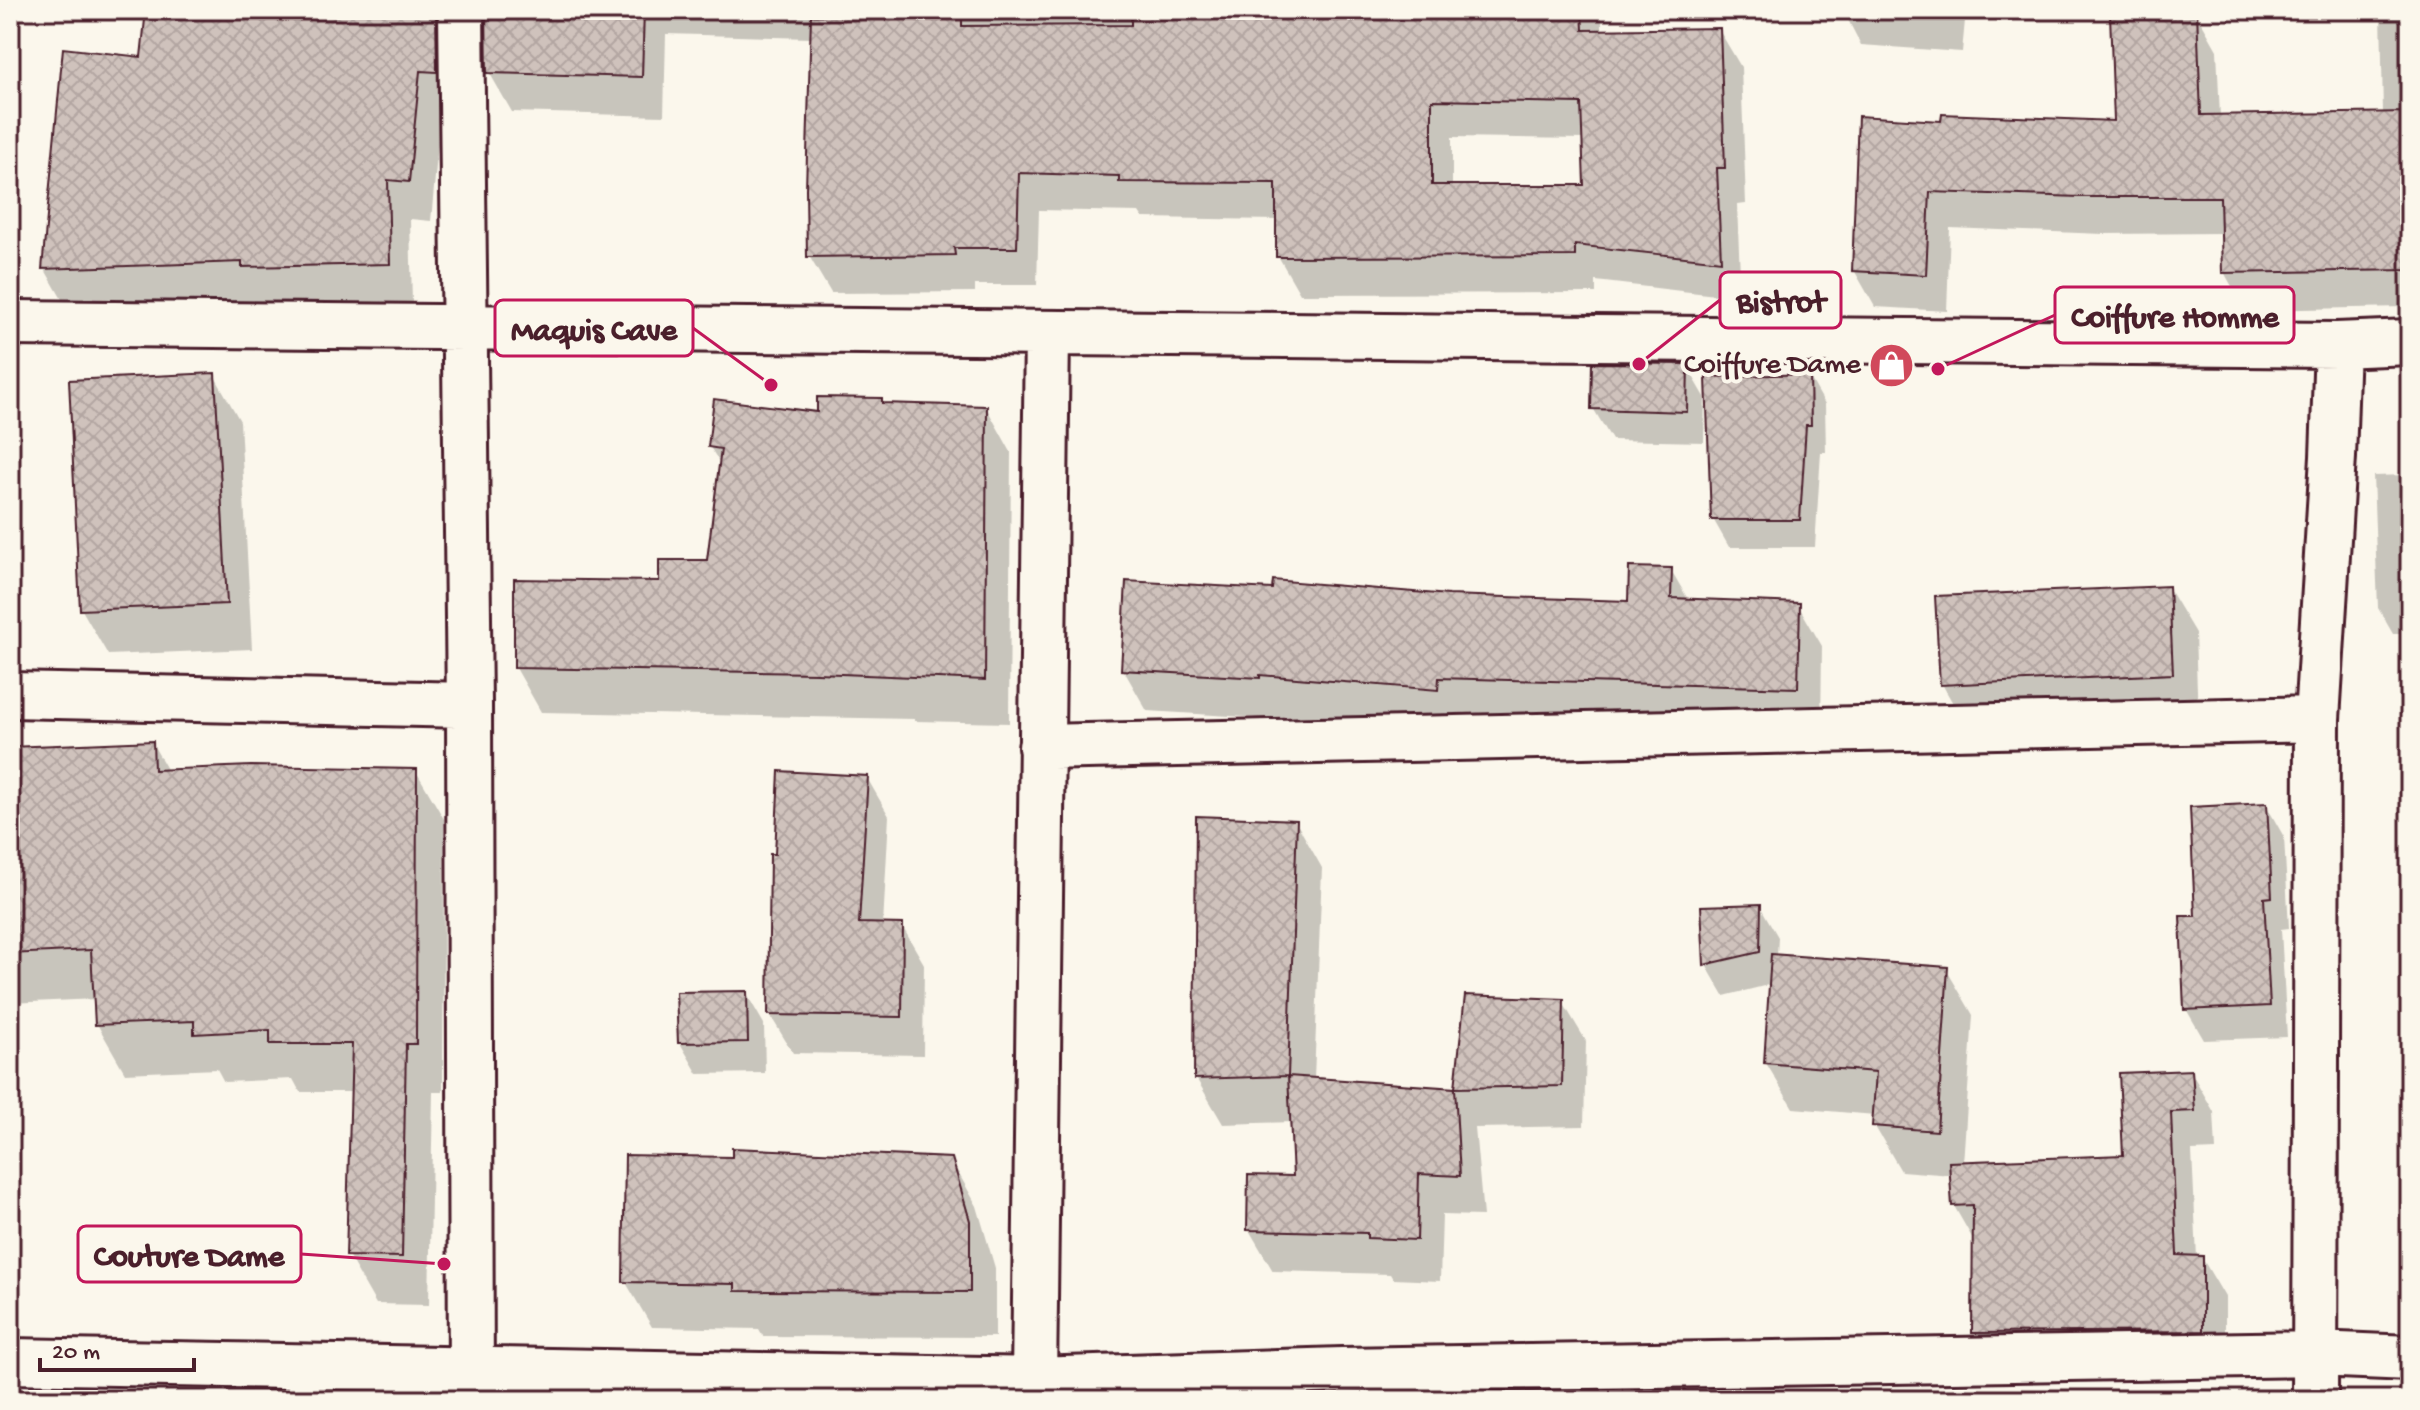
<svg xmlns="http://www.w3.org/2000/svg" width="2420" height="1410" font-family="'Gochi Hand',sans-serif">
<defs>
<pattern id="building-cross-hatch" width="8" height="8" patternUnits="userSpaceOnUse" patternTransform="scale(2)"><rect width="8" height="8" fill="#cfc2bc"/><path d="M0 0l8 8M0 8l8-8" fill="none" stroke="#b3a6a2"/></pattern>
</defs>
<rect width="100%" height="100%" fill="#fbf7ec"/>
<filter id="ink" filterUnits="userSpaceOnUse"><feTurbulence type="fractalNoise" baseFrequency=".0125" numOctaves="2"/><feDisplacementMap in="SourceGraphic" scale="16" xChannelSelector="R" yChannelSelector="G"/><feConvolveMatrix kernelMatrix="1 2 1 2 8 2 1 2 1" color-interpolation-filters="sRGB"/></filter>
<g filter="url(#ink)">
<path fill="#0003" fill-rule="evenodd" d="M 148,10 L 817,10 L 817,17 L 971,20 L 971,10 L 1295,10 L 1295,15 L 1433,13 L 1433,10 L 1602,10 L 1602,32 L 1719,30 L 1741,67 L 1746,204 L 1737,205 L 1741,298 L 1596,281 L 1596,293 L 1300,294 L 1278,256 L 1278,220 L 1143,218 L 1139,212 L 1039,210 L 1037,285 L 975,285 L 975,292 L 831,293 L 809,256 L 812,38 L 666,34 L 664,116 L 512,112 L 489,72 L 488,25 L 485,24 L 472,28 L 441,110 L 431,221 L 410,219 L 412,303 L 267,306 L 265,302 L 67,308 L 44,268 L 143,60 ZM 1452,137 L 1584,139 L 1587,187 L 1452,187 Z
M 1843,10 L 1966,10 L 1962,52 L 1861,45 Z
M 2381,10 L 2410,10 L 2410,316 L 2405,307 L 2245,310 L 2224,272 L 2223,233 L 2103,234 L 1950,228 L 1947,311 L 1875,307 L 1854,270 L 1943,123 L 2116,123 L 2196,13 L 2217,50 L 2220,117 L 2383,114 Z
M 1687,366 L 1705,397 L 1704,442 L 1612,440 L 1593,408 Z
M 214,375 L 240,421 L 252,649 L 108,655 L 82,610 Z
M 1809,376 L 1825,404 L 1826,452 L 1821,452 L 1815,547 L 1729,547 L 1713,519 Z
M 881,400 L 884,405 L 986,407 L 1011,452 L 1009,723 L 915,721 L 914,719 L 541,712 L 516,668 L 661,583 L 709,562 L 721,465 L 710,447 L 819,415 Z
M 2406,404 L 2410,404 L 2410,634 L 2393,634 L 2378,608 L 2373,476 L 2408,475 Z
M 1671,570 L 1689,601 L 1798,605 L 1822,646 L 1821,730 L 1461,731 L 1284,716 L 1283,719 L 1147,711 L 1123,669 L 1449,597 L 1630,603 Z
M 2168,588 L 2195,633 L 2198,719 L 1968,730 L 1942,684 Z
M 152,743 L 168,771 L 416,771 L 444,819 L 443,1092 L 433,1092 L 429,1305 L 376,1304 L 348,1255 L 352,1092 L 300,1092 L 293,1079 L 224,1082 L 217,1069 L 125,1073 L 97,1024 L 96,999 L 10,1003 L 10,750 Z
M 867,778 L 889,816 L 883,925 L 902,926 L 924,964 L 923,1055 L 793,1053 L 770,1015 L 777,856 Z
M 2266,805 L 2284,837 L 2289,928 L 2281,929 L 2287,1037 L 2204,1040 L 2186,1009 L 2197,917 Z
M 1296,822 L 1322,868 L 1314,1080 L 1457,1090 L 1466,997 L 1562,1001 L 1586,1041 L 1584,1126 L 1475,1128 L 1483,1216 L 1442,1215 L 1440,1281 L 1393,1279 L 1390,1274 L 1273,1271 L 1249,1230 L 1295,1178 L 1292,1122 L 1223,1124 L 1196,1078 Z
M 1760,906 L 1778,937 L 1777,957 L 1946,969 L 1973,1015 L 1963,1164 L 2125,1156 L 2191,1072 L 2214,1112 L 2216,1150 L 2192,1151 L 2197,1258 L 2202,1258 L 2225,1297 L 2225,1370 L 1997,1372 L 1974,1332 L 1974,1241 L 1954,1206 L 1952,1175 L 1901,1171 L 1874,1125 L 1875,1115 L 1793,1108 L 1766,1063 L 1772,984 L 1724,996 L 1706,965 L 1703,908 Z
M 746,993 L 764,1024 L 765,1073 L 698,1074 L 680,1043 Z
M 951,1160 L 977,1206 L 995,1268 L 995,1337 L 763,1336 L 759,1329 L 652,1327 L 625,1281 Z"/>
<path fill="url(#building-cross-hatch)" stroke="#4a1f2b" stroke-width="2" fill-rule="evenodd" d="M 146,10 L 395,10 L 436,14 L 437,72 L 420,71 L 409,182 L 388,180 L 390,264 L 242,267 L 242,262 L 42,269 L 63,48 L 141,57 Z
M 486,10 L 644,10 L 642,77 L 487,73 Z
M 1131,10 L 1274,10 L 1274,14 L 1582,10 L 1583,30 L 1720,28 L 1725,168 L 1717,168 L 1721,261 L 1575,245 L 1575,256 L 1276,257 L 1276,183 L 1119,182 L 1119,176 L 1019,173 L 1017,248 L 954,248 L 955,255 L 807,257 L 806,189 L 811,15 L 962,18 L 962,26 L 1131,25 ZM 1432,100 L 1581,103 L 1584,185 L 1432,185 Z
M 2197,11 L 2201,115 L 2410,112 L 2410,270 L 2222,273 L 2220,197 L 2080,197 L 1930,192 L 1926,275 L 1852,271 L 1858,116 L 1941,121 L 1942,114 L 2114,121 L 2110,14 Z
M 1592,363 L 1688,364 L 1687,412 L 1591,409 Z
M 215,373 L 227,604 L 80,610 L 69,380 Z
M 1810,374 L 1811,425 L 1806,425 L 1800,520 L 1711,520 L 1706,377 Z
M 817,397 L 882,398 L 882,403 L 987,406 L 985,680 L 817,673 L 514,668 L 514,579 L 659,581 L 659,560 L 707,560 L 721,449 L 708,447 L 714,399 L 817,412 Z
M 1629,567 L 1672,568 L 1671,598 L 1800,603 L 1798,688 L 1439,678 L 1438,690 L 1260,675 L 1260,678 L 1121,670 L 1126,581 L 1272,589 L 1273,580 L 1449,595 L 1628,601 Z
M 2169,586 L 2173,674 L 1940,685 L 1935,596 Z
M 153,741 L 154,770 L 251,766 L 417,769 L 416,1044 L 406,1044 L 402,1257 L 346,1256 L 352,1044 L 270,1044 L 270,1030 L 194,1034 L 194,1021 L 95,1025 L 91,950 L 10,954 L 10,747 Z
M 779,771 L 868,776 L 859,923 L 903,924 L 902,1017 L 768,1015 L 770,854 L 775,854 Z
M 2267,803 L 2272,897 L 2264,898 L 2270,1006 L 2184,1010 L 2180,916 L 2195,916 L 2190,807 Z
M 1196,816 L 1297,820 L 1288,1076 L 1194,1079 Z
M 1761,904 L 1760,952 L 1704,965 L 1701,906 Z
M 1771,954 L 1948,967 L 1937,1131 L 1872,1126 L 1876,1072 L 1764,1063 Z
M 747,991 L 748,1042 L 678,1043 L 676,992 Z
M 1465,995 L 1564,999 L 1562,1086 L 1455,1088 Z
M 2192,1070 L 2195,1111 L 2171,1112 L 2177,1255 L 2203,1256 L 2203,1331 L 1972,1333 L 1973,1205 L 1952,1206 L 1949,1162 L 2123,1155 L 2119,1073 Z
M 1288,1076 L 1455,1088 L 1460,1176 L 1419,1174 L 1417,1240 L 1367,1238 L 1367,1233 L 1247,1230 L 1248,1175 L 1293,1176 Z
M 732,1148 L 952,1158 L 970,1221 L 970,1292 L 735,1291 L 735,1284 L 623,1282 L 625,1155 L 732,1157 Z"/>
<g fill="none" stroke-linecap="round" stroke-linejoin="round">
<defs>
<path id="minor" d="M 461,10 L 469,705 L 471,1400
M 10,323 L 2337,345
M 10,695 L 469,705
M 1041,747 L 2317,719
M 10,1361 L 1034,1380 L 1342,1370 L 2316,1354 L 2410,1358
M 1034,1380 L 1047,334
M 2315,1400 L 2317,719 L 2333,457 L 2337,345 L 2410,342"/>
</defs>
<use href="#minor" stroke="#4a1f2b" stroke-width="50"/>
<use href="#minor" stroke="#fbf7ec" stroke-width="44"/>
</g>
</g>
<defs>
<symbol id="shop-disc" viewBox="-11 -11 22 22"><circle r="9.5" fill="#d1495b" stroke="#fbf7ec"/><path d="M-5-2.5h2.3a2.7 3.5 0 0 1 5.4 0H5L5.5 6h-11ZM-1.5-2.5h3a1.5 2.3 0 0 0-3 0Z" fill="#fff"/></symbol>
</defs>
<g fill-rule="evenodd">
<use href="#shop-disc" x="1866" y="340" width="51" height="51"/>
</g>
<g text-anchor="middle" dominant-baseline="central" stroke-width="8" stroke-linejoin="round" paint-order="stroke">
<g font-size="30" fill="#4a1f2b" stroke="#fbf7ec" text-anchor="end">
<text x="1861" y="366">Coiffure Dame</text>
</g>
</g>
<path fill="none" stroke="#c2185b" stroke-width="3" d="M1639 364L1720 300M1938 369L2055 315M771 385L693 328M444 1264L301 1254"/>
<g fill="#c2185b" stroke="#fbf7ec" stroke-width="3">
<circle cx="1639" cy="364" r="8"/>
<circle cx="1938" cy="369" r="8"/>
<circle cx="771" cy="385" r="8"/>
<circle cx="444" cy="1264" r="8"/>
</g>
<g fill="#fbf7ec" stroke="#c2185b" stroke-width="3">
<rect x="1720" y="272" width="121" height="56" rx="8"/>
<rect x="2055" y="287" width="239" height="56" rx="8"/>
<rect x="495" y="300" width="198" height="56" rx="8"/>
<rect x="78" y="1226" width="223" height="56" rx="8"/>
</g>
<g font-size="32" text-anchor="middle" font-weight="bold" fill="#4a1f2b">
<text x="1781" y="311">Bistrot</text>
<text x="2175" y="326">Coiffure Homme</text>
<text x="594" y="339">Maquis Cave</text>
<text x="189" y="1265">Couture Dame</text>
</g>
<rect width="2420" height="1410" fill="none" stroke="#fbf7ec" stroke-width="40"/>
<rect x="20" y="20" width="2380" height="1370" fill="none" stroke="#4a1f2b" stroke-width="3" filter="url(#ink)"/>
<path d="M40 1358v12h154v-12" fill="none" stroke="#4a1f2b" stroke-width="4"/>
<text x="52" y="1358" font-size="24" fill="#4a1f2b" stroke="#fbf7ec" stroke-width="6" paint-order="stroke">20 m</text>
</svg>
